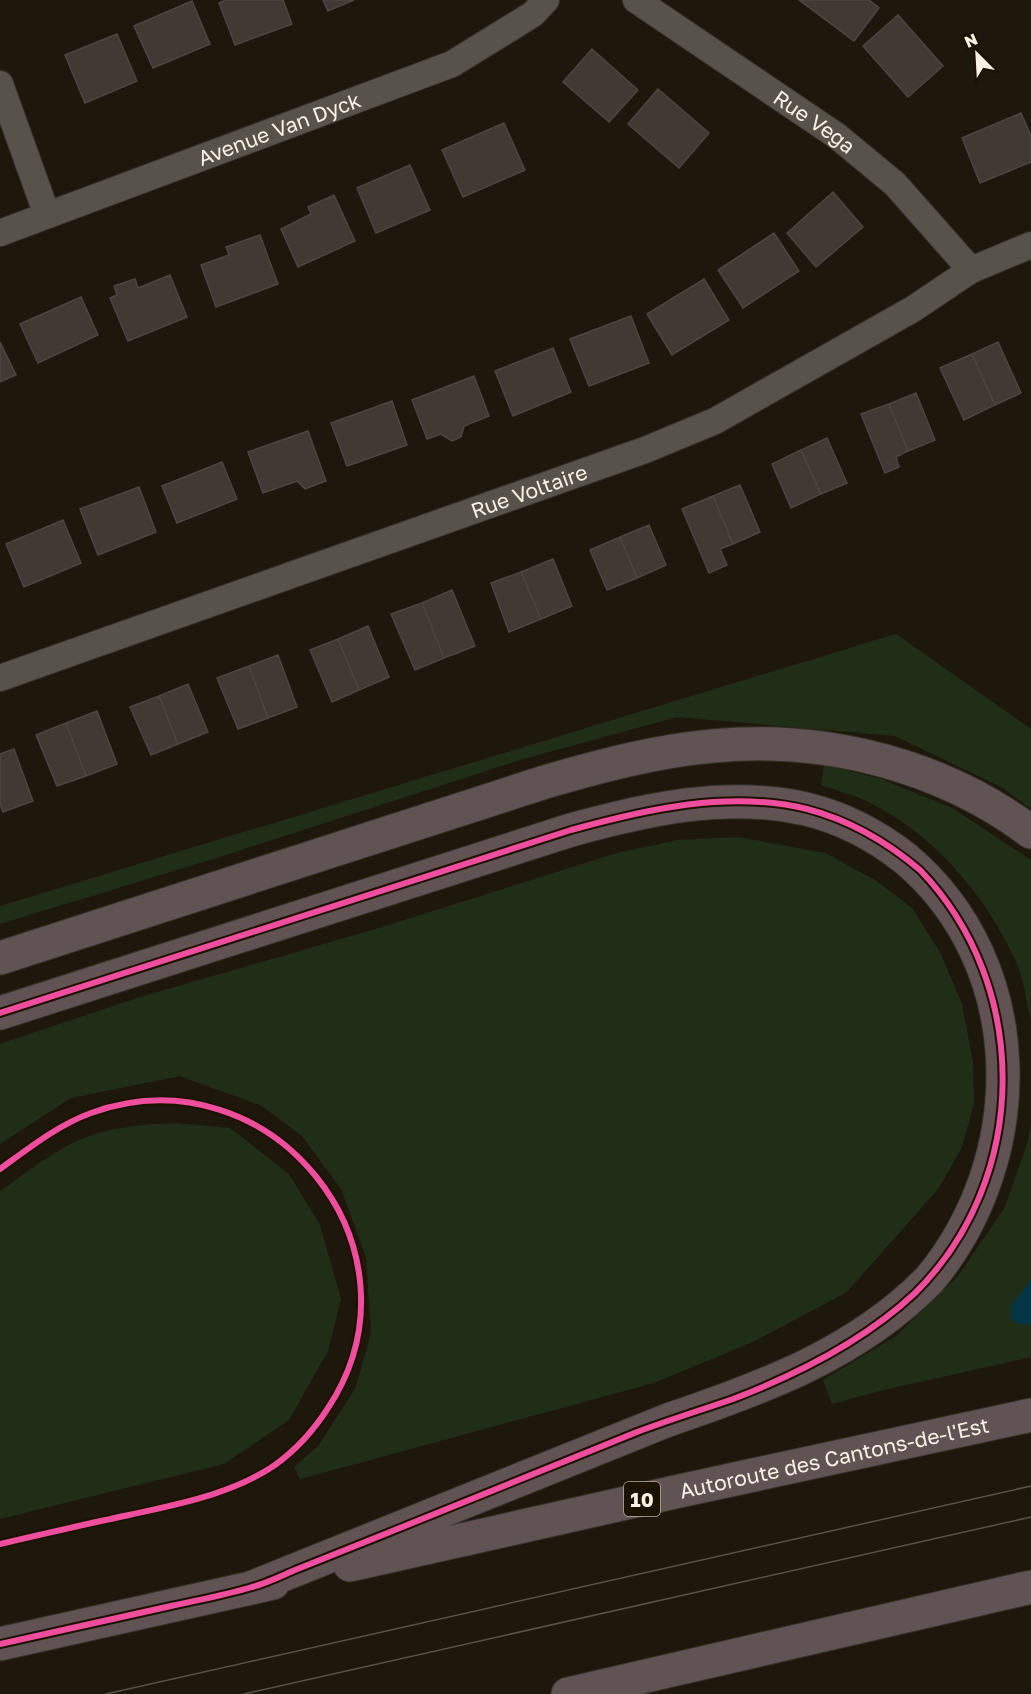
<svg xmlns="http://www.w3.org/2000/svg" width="1031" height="1694" font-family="'Golos Text',sans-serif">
<rect width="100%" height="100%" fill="#1e180c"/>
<path fill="#212e17" d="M 896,634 L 1031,729 L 1031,809 L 1003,788 L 895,736 L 677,717 L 520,760 L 213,859 L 0,924 L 0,906 Z
M 824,765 L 881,779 L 952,808 L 1031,860 L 1031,1020 C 1026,1001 1024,979 1016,962 C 985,894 933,832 864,800 C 850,794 835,790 821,785 Z
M 738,837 L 825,853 L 875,880 L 912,908 L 941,954 L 962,1004 L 973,1063 L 974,1103 L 962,1147 L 939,1188 L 847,1292 L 753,1342 L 654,1383 L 300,1479 L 294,1467 L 318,1446 L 355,1389 L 371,1333 L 366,1257 L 341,1189 L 302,1136 L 262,1106 L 180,1076 L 71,1098 L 0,1144 L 0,1044 L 137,998 L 379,928 L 617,853 L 678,840 Z
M 175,1123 L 230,1128 L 289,1174 L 320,1225 L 341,1299 L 328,1351 L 289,1420 L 224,1464 L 0,1519 L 0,1191 C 25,1174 51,1152 79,1140 C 110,1127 142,1124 175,1123 Z
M 1031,1123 L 1031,1357 L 884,1390 L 832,1404 L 823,1380 L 896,1336 L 958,1276 L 1005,1207 L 1028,1141 Z"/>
<path fill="#053646" d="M 1031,1280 L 1031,1325 L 1019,1324 L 1011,1319 L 1011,1306 Z"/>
<path fill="#403934" stroke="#4d4542" stroke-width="1.5" d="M 226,0 L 283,0 L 292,24 L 235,45 L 219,3 Z
M 323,0 L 354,0 L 328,11 Z
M 799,0 L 869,0 L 879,8 L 854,41 Z
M 192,1 L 210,44 L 153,68 L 134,26 Z
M 898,15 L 943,66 L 908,97 L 863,46 Z
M 117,34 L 137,81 L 85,103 L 65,55 Z
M 592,49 L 638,90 L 609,122 L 563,82 Z
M 658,89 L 709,133 L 679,168 L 628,124 Z
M 1021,113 L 1031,136 L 1031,162 L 980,183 L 962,138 Z
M 504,123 L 525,170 L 463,197 L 442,150 Z
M 410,165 L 430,210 L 376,233 L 357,188 Z
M 833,192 L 863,227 L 816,267 L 787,233 Z
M 334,195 L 355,241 L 298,267 L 281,229 L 311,214 L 308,207 Z
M 774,233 L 799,271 L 743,308 L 718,270 Z
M 260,235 L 278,284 L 216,307 L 201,265 L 229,255 L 226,247 Z
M 170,275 L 187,317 L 128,341 L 110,298 L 117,295 L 114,286 L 135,279 L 138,288 Z
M 704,279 L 729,320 L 672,355 L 647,314 Z
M 81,297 L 98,335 L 38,363 L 20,324 Z
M 631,316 L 649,363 L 589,386 L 570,339 Z
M 0,342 L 16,375 L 0,382 Z
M 998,342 L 1021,393 L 995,405 L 972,354 Z
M 553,348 L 571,392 L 513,416 L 495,371 Z
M 972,354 L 995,405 L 964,420 L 940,368 Z
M 474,376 L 489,416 L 464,426 L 461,437 L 452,441 L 441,434 L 427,439 L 412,400 Z
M 916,393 L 935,440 L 908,451 L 889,404 Z
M 392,401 L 407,445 L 347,466 L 331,423 Z
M 889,404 L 908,451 L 896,457 L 899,467 L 885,473 L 861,414 Z
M 308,431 L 326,481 L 305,489 L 297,481 L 263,493 L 248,452 Z
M 827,438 L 847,483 L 821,494 L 801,450 Z
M 801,450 L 821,494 L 791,508 L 772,464 Z
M 222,462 L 237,499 L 177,523 L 162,486 Z
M 740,485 L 760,532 L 733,544 L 713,496 Z
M 139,487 L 156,532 L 98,555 L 80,509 Z
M 713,496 L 733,544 L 720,549 L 727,565 L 709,573 L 682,509 Z
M 63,520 L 81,563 L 24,587 L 6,544 Z
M 649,525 L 666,565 L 637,578 L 620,537 Z
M 620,537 L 637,578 L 607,590 L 590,550 Z
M 553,559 L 572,606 L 541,619 L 521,572 Z
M 521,572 L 541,619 L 509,632 L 491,583 Z
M 452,590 L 475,646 L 444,658 L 422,603 Z
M 422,603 L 444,658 L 415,670 L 391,614 Z
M 368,626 L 389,677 L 359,690 L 338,639 Z
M 338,639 L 359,690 L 332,702 L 310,650 Z
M 278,655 L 297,707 L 268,718 L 249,666 Z
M 249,666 L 268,718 L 238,729 L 217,678 Z
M 188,684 L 208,732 L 178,744 L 159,696 Z
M 159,696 L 178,744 L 151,755 L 130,707 Z
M 97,711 L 117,764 L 86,776 L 66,723 Z
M 66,723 L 86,776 L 57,786 L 36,735 Z
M 14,749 L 33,801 L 3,812 L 0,804 L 0,754 Z"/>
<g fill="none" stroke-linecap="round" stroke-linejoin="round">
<defs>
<g id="minor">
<path id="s1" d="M 636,0 L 837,136 L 895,184 L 971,270"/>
<path d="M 0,84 L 47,215"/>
<path id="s2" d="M 0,233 L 452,64 L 533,14 L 546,0"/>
<path id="s3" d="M 0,678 L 645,450 L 715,421 L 913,309 L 971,270 L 1031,245"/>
</g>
<g id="motorway">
<path d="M 0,958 L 545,782 C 600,766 656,751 713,746 C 824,735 942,765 1031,832"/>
<path d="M 0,1013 L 571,830 C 647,809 727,791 806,809 C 843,818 877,836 906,859 C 1031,965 1031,1157 930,1279 C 858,1353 763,1388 668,1420 L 253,1587"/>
<path id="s4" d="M 350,1565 L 675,1492 L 1031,1415"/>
<path d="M 0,1644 L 273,1583"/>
<path d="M 568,1694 L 1031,1587"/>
</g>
</defs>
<use href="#minor" stroke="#37332b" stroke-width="28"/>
<use href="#motorway" stroke="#37332b" stroke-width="35"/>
<use href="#minor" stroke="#57524a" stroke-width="26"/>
<use href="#motorway" stroke="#615353" stroke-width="33"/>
<path stroke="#575348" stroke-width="1.5" d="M 106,1694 L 1031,1486
M 244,1694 L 1031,1517"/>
<defs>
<path id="cycleway" d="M 0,1013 L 571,830 C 647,809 729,790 807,809 C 849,820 887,842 920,870 C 1031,985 1031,1178 915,1293 C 864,1341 798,1374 733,1399 C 701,1410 669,1420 637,1432 C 552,1467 466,1501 380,1536 C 352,1547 323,1559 295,1570 C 281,1576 267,1583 252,1587 C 226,1595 198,1600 171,1606 C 114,1619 57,1631 0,1644
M 0,1169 C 29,1148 58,1125 91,1113 C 270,1048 433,1249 328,1408 C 314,1430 297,1449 275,1465 C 233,1494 178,1504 129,1515 C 86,1524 43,1534 0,1544"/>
</defs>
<use href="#cycleway" stroke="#1c1200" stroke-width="10"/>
<use href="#cycleway" stroke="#ef4d9e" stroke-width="6"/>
</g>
<g text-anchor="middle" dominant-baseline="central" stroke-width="6" stroke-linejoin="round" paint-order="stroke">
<rect fill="#1c1200" stroke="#b7afa0" stroke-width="1.5" x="624" y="1482" width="36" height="34" rx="4.5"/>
<g font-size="20" font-weight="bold" fill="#f9f2e4">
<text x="642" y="1499">10</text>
</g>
<g font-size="21" fill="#f9f2e4" stroke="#1c1200">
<text stroke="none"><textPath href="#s1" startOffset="216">Rue Vega</textPath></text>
<text stroke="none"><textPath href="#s2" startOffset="298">Avenue Van Dyck</textPath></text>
<text stroke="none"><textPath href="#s3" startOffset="561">Rue Voltaire</textPath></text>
<text stroke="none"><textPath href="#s4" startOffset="496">Autoroute des Cantons-de-l'Est</textPath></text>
</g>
</g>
<g transform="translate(977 54) rotate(336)" stroke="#1c1200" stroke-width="4.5" paint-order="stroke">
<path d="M0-4.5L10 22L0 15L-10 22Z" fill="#f9f2e4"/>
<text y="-9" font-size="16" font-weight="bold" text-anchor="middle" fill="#f9f2e4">N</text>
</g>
</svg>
